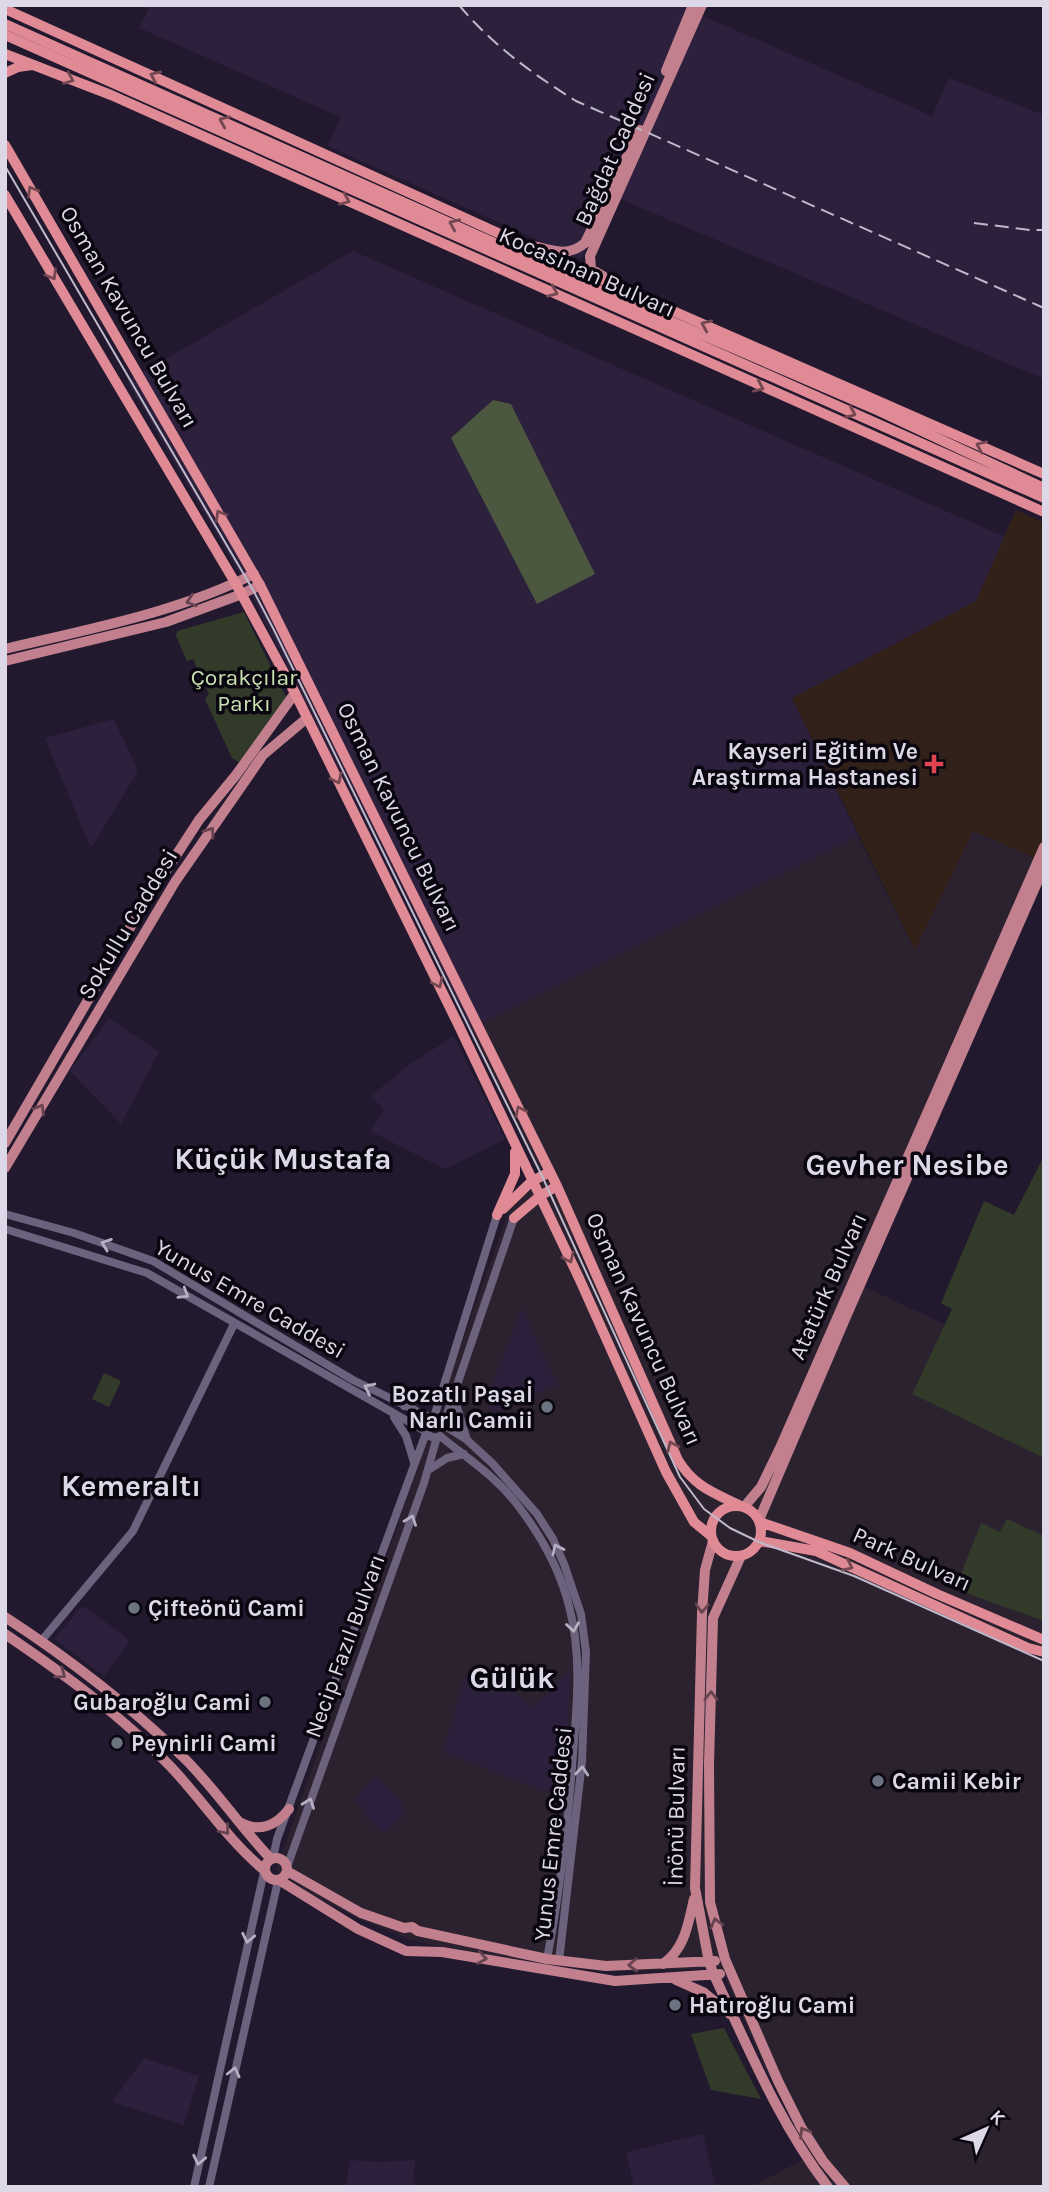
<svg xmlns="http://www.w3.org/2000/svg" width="1049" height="2192" font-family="Karla,sans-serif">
<rect width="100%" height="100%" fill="#22192f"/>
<path fill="#2b212f" d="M 973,831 L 1042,861 L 856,1283 L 945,1324 L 912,1394 L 1044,1458 L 1044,2187 L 751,2187 L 811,2155 L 767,2072 L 721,1968 L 635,1971 L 580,1969 L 437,1946 L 408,1939 L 351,1915 L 313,1895 L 276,1870 L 510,1207 L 542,1181 L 470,1028 L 858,836 L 915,950 Z"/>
<path fill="#2c203d" d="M 140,5 L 695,5 L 694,12 L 932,116 L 949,78 L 1044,115 L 1044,379 L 613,196 L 581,259 L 327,146 L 341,117 L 139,28 L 149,9 Z
M 353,251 L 1005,537 L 976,601 L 792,698 L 858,836 L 470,1028 L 246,585 L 127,381 Z
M 114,719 L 138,771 L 94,844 L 90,847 L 45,738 Z
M 109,1018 L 159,1052 L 121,1124 L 70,1071 Z
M 454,1036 L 505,1139 L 445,1169 L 370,1131 L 384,1110 L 371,1096 L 410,1064 Z
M 522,1308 L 557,1385 L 493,1413 L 487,1397 Z
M 81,1607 L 85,1607 L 127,1638 L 128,1644 L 104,1676 L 54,1639 Z
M 571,1667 L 564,1788 L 544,1791 L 443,1752 L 465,1677 L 497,1680 L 535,1707 Z
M 375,1776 L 403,1804 L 405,1815 L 384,1833 L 364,1816 L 367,1812 L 355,1800 Z
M 144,2058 L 199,2076 L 184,2125 L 112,2102 Z
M 703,2134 L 716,2187 L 634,2187 L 626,2152 Z
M 350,2160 L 379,2162 L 415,2160 L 413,2187 L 346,2187 Z"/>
<path fill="#322119" d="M 1016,510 L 1044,523 L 1044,857 L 1042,861 L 973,831 L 915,950 L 792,698 L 976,601 Z"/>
<path fill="#323a2a" d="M 244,612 L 286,697 L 246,759 L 239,762 L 232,758 L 205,699 L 209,694 L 193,659 L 187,661 L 176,636 L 177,631 Z
M 1044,1156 L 1044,1458 L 912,1394 L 952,1309 L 941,1303 L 984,1201 L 1014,1215 Z
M 104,1373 L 121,1381 L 109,1407 L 92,1399 Z
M 1007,1519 L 1044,1536 L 1044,1621 L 955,1589 L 981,1523 L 1000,1532 Z
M 724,2028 L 761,2099 L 711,2090 L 691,2034 Z"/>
<path fill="#4b583f" d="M 493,400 L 511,404 L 595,574 L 537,604 L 451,438 Z"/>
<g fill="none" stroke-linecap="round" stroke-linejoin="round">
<path stroke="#6c627d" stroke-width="8" d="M 5,1214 L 74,1233 L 153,1261 L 353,1380 L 431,1418 L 440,1418 L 445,1426 L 467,1440 L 492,1463 L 537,1514 L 553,1539 L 564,1564 L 581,1614 L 586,1652 L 582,1762 L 559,1961
M 5,1229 L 147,1273 L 425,1431 C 429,1437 434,1439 440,1436
M 454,1397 L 467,1440
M 404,1406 L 440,1391
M 394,1417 L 406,1436 L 414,1462
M 434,1417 L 497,1215
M 444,1423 L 514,1218
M 440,1436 C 468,1459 497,1477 519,1507 C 541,1536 560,1570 569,1606 C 582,1654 577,1705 573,1754 C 568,1823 560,1891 547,1959
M 430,1469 L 447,1458 L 464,1454
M 42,1640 L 133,1531 L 234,1324
M 273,1858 L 277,1839 L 426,1433
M 287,1867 L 424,1483 L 437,1437
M 194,2187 L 264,1872
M 209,2187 L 278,1881"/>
<path stroke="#c2808e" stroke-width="10" d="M 666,71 L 693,5
M 534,246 C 553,251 568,257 585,243 L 640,130
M 603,276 L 591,269 L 590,256 L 702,5
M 5,649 C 89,629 176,613 254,574
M 5,661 L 166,622 L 242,594 L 260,585
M 5,1143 L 138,914 L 199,820 L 236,775 L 295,693
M 5,1168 L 175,882 L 263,755 L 307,718
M 744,1507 L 761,1487 L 780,1448 L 1044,847
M 759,1520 L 845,1319 L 1044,867
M 713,1541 L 705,1570 L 702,1613 L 695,1888 L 709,1962 L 714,1975 C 748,2047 779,2123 828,2187
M 741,1556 L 713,1618 L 709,1764 L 710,1902 L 725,1959 L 778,2081 L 801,2127 L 823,2161 L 845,2187
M 5,1617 C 68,1658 129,1705 183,1757 C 215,1788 240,1827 271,1859
M 5,1634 C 64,1674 122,1716 171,1767 C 203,1801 228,1840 264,1870
M 239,1822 C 259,1833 276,1826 289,1809
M265 1869a11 11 0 1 1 22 0a11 11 0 1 1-22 0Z
M 287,1871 L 361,1913 L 404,1928 L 412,1927 L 418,1931 L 547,1959 L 606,1966 L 715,1961
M 279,1880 L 358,1929 L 406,1951 L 442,1952 L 615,1981 L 720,1974
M 663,1964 C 685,1949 688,1924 694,1899
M 676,1980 L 703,1992 L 730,2014"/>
<path stroke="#df8a94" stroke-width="10" d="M 5,9 L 573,267 L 1044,474
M 5,24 L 617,298 L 879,411 L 1044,488
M 5,35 L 1044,498
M 5,54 L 111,95 L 1044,512
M 5,73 L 18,67 L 32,65
M 5,145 L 260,585 L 557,1186 L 678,1460 C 694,1486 712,1492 739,1505
M 5,195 L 236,584 L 295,693 L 458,1024 L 579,1278 L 666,1472 L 694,1522 L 711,1536
M 503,1209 L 532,1181 L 550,1172
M 497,1215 L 515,1174 L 515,1152
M 514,1218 L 540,1196 L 557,1186
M711 1531a25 25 0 1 1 50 0a25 25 0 1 1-50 0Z
M 760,1522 L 850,1553 L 937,1594 L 1044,1640
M 760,1541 L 816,1551 L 1028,1648 L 1044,1652"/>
<path stroke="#bfbaca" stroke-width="2" d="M 5,166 L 253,590 L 274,630 L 542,1176 L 680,1477 L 704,1509 L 730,1528 L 759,1542 L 854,1576 L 1044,1661"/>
<path stroke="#bfbaca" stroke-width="2" stroke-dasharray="14 7" stroke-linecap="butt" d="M 459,5 C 492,45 533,74 576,101 L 1044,308
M 974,223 L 1030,230 L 1044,230"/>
</g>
<defs><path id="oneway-chevron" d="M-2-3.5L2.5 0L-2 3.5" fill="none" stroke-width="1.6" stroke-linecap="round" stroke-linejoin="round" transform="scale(1.75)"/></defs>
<g stroke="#744852">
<use href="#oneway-chevron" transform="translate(155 76) rotate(-156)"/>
<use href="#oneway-chevron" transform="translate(69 79) rotate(22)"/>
<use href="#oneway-chevron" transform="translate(224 121) rotate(-156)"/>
<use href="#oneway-chevron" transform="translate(32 191) rotate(-120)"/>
<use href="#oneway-chevron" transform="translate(345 200) rotate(23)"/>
<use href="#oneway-chevron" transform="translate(454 224) rotate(-156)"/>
<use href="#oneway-chevron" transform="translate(52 275) rotate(60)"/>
<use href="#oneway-chevron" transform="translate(553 292) rotate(24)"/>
<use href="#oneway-chevron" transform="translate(706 325) rotate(-156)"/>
<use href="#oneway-chevron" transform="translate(759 387) rotate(24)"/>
<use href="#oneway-chevron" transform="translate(851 413) rotate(24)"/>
<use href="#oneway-chevron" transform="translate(981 446) rotate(-156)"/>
<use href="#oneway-chevron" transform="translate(220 515) rotate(-120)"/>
<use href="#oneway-chevron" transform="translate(337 779) rotate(64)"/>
<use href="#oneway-chevron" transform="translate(438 983) rotate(64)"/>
<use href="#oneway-chevron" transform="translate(520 1111) rotate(-116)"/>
<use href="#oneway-chevron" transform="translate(569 1258) rotate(65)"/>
<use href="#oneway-chevron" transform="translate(672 1446) rotate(-114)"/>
<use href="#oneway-chevron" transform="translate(848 1566) rotate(25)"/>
</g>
<g stroke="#66434f">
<use href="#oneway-chevron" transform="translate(191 601) rotate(162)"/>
<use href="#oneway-chevron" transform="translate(210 832) rotate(-55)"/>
<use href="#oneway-chevron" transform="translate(40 1109) rotate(-59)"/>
<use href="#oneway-chevron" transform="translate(702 1608) rotate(93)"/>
<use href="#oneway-chevron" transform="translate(61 1674) rotate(36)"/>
<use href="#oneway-chevron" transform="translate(711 1696) rotate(-89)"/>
<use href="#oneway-chevron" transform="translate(225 1830) rotate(50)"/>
<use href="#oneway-chevron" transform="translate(716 1923) rotate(-105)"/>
<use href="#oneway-chevron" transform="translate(482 1958) rotate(9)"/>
<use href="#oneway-chevron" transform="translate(633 1965) rotate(178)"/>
<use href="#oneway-chevron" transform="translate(804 2132) rotate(-121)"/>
</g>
<g stroke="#b5afc2">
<use href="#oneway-chevron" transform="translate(106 1244) rotate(-160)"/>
<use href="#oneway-chevron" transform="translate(184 1294) rotate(31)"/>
<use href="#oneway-chevron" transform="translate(369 1388) rotate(-154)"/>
<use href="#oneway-chevron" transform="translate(411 1520) rotate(-70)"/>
<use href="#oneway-chevron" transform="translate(557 1549) rotate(-115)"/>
<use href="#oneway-chevron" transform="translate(573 1627) rotate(82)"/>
<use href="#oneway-chevron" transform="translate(582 1771) rotate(-85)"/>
<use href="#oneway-chevron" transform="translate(309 1803) rotate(-70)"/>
<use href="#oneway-chevron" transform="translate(248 1938) rotate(102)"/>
<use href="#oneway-chevron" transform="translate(234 2072) rotate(-77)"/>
<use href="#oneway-chevron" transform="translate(199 2160) rotate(102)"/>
</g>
<path fill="#e0444e" stroke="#0a0610" stroke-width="2.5" d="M930.5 753.5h7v7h7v7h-7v7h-7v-7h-7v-7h7z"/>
<g fill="#6b7280" stroke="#0a0610" stroke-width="2.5">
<circle cx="547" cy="1407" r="7"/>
<circle cx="134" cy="1608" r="7"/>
<circle cx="265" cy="1702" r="7"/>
<circle cx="117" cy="1743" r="7"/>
<circle cx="878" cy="1781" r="7"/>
<circle cx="675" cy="2005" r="7"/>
</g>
<g text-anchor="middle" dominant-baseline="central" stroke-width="7" stroke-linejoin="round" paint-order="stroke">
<g font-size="23" fill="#ddd8e7" stroke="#0a0610">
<text transform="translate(615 149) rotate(-66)">Bağdat Caddesi</text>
<text transform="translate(587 272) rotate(24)">Kocasinan Bulvarı</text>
<text transform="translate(129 317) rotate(60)">Osman Kavuncu Bulvarı</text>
<text transform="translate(399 817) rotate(64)">Osman Kavuncu Bulvarı</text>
<text transform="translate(128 924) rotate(-59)">Sokullu Caddesi</text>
<text transform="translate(828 1286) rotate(-66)">Atatürk Bulvarı</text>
<text transform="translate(250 1299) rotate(30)">Yunus Emre Caddesi</text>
<text transform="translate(644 1329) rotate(66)">Osman Kavuncu Bulvarı</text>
<text transform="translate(912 1559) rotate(24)">Park Bulvarı</text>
<text transform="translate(345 1646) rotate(-70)">Necip Fazıl Bulvarı</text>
<text transform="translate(676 1816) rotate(-89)">İnönü Bulvarı</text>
<text transform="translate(553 1834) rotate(-84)">Yunus Emre Caddesi</text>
</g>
<g font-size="23" fill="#c8e1af" stroke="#0a0610">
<text x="244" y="677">Çorakçılar<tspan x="244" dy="26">Parkı</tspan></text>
</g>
<g font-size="23" font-weight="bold" fill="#ddd8e7" stroke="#0a0610" text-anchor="start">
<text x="918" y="751" text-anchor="end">Kayseri Eğitim Ve<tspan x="918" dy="26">Araştırma Hastanesi</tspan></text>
<text x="533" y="1394" text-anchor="end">Bozatlı Paşaİ<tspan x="533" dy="26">Narlı Camii</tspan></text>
<text x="148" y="1608">Çifteönü Cami</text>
<text x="251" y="1702" text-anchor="end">Gubaroğlu Cami</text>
<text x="131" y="1743">Peynirli Cami</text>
<text x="892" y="1781">Camii Kebir</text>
<text x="689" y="2005">Hatıroğlu Cami</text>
</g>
<g font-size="30" font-weight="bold" fill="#ddd8e7" stroke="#0a0610">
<text x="283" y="1159">Küçük Mustafa</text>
<text x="907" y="1165">Gevher Nesibe</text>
<text x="131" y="1486">Kemeraltı</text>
<text x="512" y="1678">Gülük</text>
</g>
</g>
<rect width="1049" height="2192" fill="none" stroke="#ddd8e7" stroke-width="14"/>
<g transform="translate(986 2129) rotate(45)" stroke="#0a0610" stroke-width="5" paint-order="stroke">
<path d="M0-5L12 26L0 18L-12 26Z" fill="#ddd8e7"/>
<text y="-10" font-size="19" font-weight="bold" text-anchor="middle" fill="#ddd8e7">K</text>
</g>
</svg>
